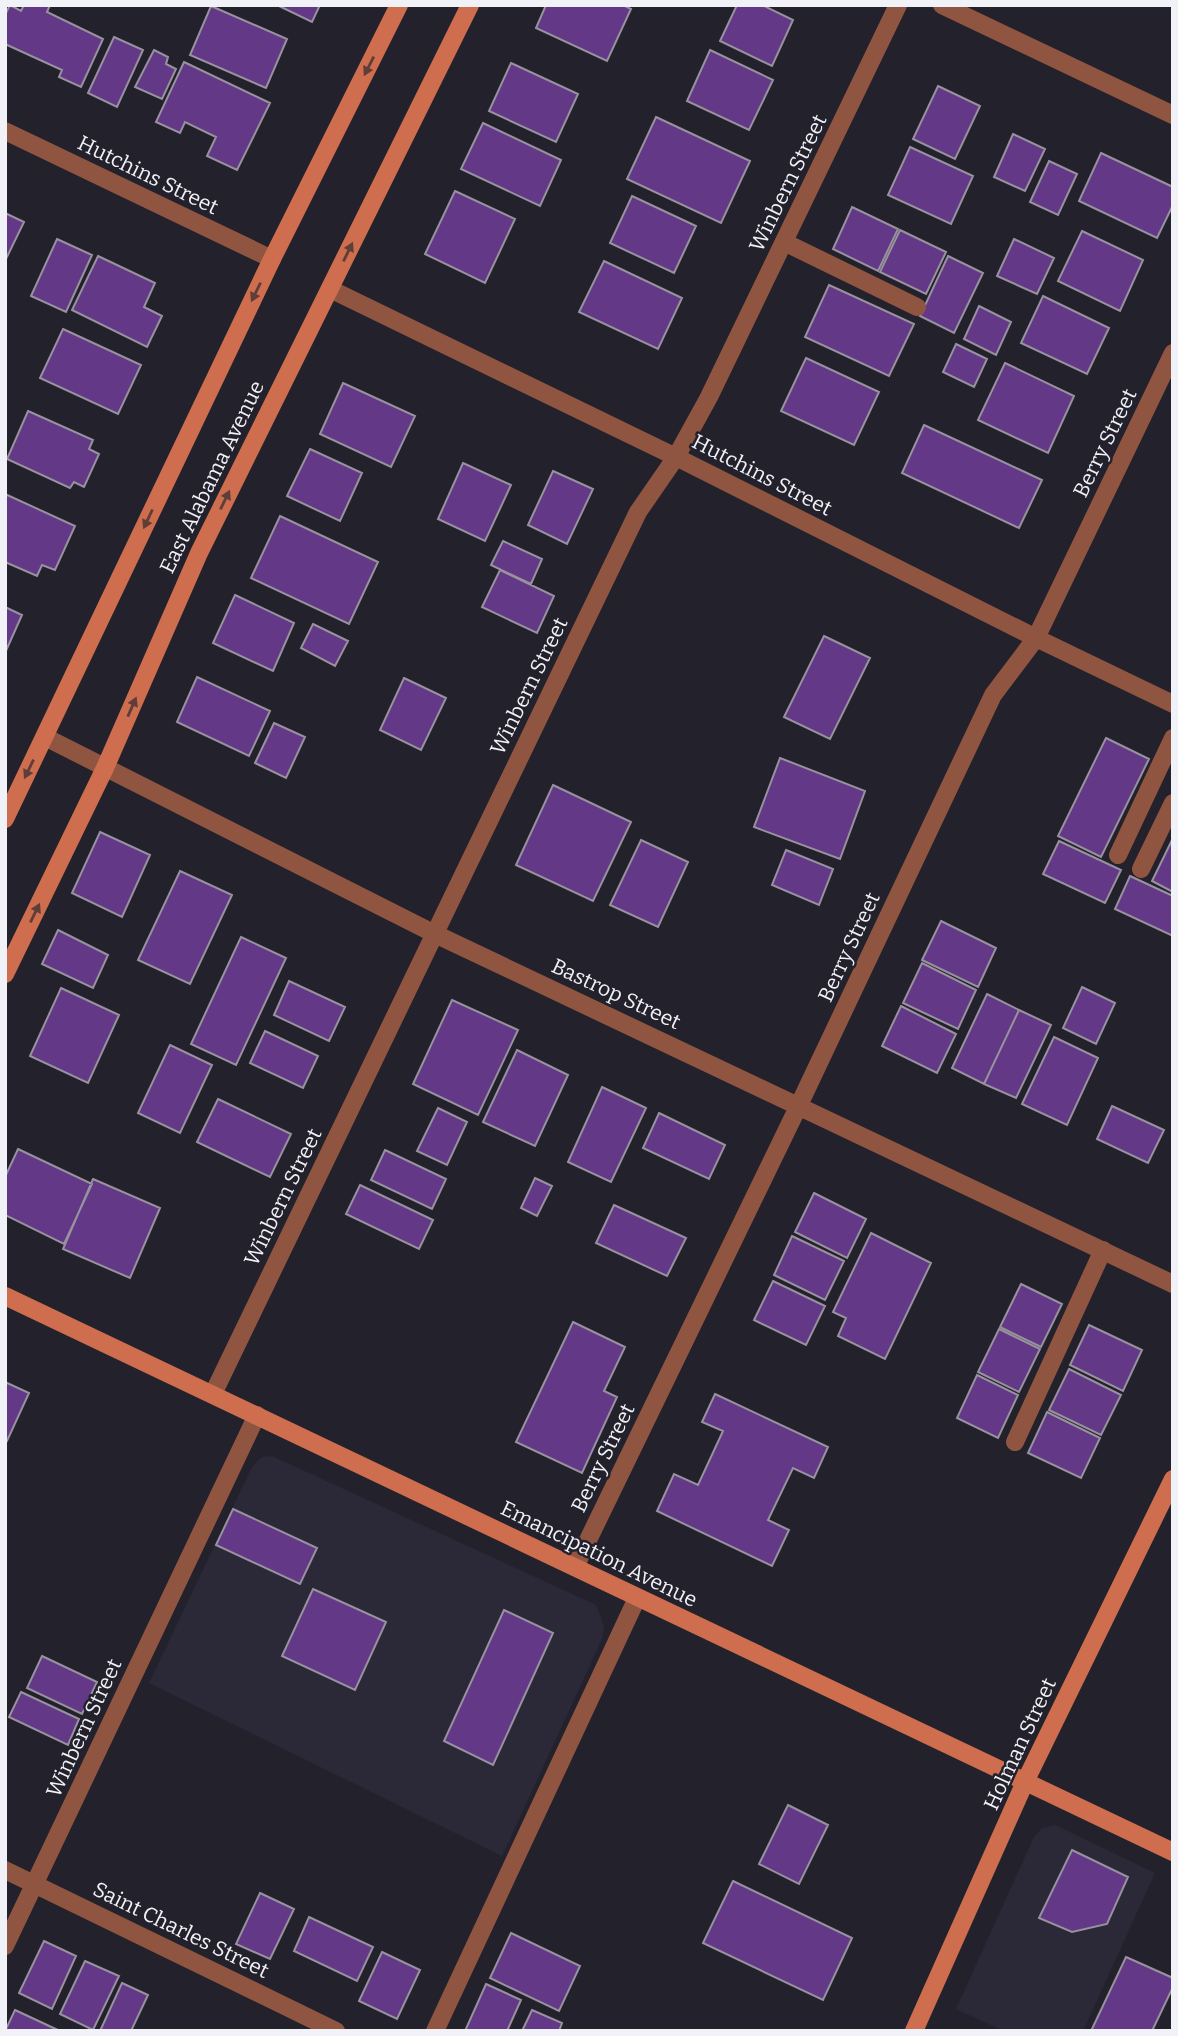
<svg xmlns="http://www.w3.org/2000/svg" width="1178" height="2036" font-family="Bitter,serif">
<rect width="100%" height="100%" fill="#23222c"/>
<path fill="#2b2838" d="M 272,1456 L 596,1605 L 604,1626 L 602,1639 L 502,1856 L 149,1683 L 250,1471 L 256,1462 L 263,1457 Z
M 1055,1825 L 1155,1873 L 1083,2031 L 1004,2031 L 956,2009 L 1034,1837 L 1042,1828 Z"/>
<path fill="#633887" stroke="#97929e" stroke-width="2" d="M 10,5 L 21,11 L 24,5 L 50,5 L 47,12 L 103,39 L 81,87 L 59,77 L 62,70 L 5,44 L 5,15 Z
M 277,5 L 320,5 L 312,22 Z
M 546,5 L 623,5 L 631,9 L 607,61 L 536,28 Z
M 737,5 L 762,5 L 793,20 L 772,66 L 720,41 Z
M 211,6 L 287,39 L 266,88 L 190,55 Z
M 114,37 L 143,50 L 117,107 L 88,93 Z
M 154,50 L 168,57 L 166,64 L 176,69 L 162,99 L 135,87 Z
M 710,50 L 773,80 L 749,130 L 687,101 Z
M 184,62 L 270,103 L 237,170 L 207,156 L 216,137 L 185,122 L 180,133 L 156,122 Z
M 511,63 L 578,94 L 556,142 L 489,111 Z
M 938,86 L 980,106 L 955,159 L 913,139 Z
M 656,117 L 750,161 L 721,223 L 627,179 Z
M 483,123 L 561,160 L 540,206 L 461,169 Z
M 1013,134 L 1045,149 L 1025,191 L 994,177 Z
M 910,147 L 973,176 L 951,224 L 888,195 Z
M 1101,153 L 1173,187 L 1173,205 L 1157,238 L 1079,201 Z
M 1049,161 L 1077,174 L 1058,215 L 1030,202 Z
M 455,191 L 515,219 L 485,283 L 425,254 Z
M 632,196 L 696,226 L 674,273 L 610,243 Z
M 852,207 L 898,229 L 878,271 L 833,249 Z
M 5,213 L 24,222 L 5,261 Z
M 900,230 L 946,252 L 926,294 L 880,272 Z
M 1082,231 L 1143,260 L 1120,311 L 1058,281 Z
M 57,239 L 92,255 L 66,312 L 31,296 Z
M 1014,239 L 1054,258 L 1037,294 L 997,276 Z
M 98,256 L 155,283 L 144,307 L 162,316 L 147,347 L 72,310 Z
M 948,256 L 983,273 L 954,333 L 920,316 Z
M 604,261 L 682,298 L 658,349 L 579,312 Z
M 829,285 L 914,324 L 889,376 L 805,337 Z
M 1043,296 L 1109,328 L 1087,374 L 1021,343 Z
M 979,306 L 1011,322 L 996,355 L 964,339 Z
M 63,329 L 141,365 L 118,414 L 40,378 Z
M 956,344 L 987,359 L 974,387 L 943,372 Z
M 806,358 L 879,392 L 854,445 L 781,411 Z
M 1005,363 L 1074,396 L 1048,453 L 978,420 Z
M 343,383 L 415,416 L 391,467 L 320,434 Z
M 28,411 L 93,440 L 89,449 L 99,454 L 84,487 L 74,482 L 70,488 L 7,459 Z
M 924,425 L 1042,480 L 1019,528 L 902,473 Z
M 310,449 L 362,473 L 340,521 L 287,496 Z
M 463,463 L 511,485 L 485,541 L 438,519 Z
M 553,471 L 593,489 L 567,544 L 528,525 Z
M 5,494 L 75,526 L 55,570 L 42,565 L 37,576 L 5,562 Z
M 280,516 L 378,562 L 349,624 L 251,578 Z
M 503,541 L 542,559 L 531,584 L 491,565 Z
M 500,570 L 554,596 L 537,633 L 482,607 Z
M 235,595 L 294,623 L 273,671 L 213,643 Z
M 5,607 L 22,615 L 5,653 Z
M 313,624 L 348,641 L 335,666 L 301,648 Z
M 824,636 L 870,658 L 830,739 L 784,717 Z
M 197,677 L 270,711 L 249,756 L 177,722 Z
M 404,678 L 446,698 L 421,750 L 380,730 Z
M 274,723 L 305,737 L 286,778 L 255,763 Z
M 1106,738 L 1149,759 L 1101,857 L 1058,836 Z
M 780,758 L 865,791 L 840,859 L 754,827 Z
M 553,785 L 631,822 L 593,901 L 516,865 Z
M 100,832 L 150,855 L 122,917 L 72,893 Z
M 1173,838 L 1173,892 L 1152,881 Z
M 641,840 L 688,862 L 658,927 L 610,905 Z
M 1059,841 L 1121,870 L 1105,903 L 1043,874 Z
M 786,850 L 833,869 L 819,905 L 772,885 Z
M 180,871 L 232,895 L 190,984 L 138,960 Z
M 1130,876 L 1173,896 L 1173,936 L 1115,909 Z
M 941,921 L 996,948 L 978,987 L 922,960 Z
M 58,930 L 108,955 L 93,988 L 42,964 Z
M 241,937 L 286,958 L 236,1065 L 191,1044 Z
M 922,963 L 976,990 L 958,1029 L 903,1003 Z
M 289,981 L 345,1007 L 329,1041 L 274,1015 Z
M 1082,987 L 1115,1003 L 1096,1044 L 1063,1028 Z
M 61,988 L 119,1015 L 88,1083 L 30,1056 Z
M 987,994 L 1019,1010 L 984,1084 L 952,1068 Z
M 452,1000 L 518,1030 L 478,1115 L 413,1084 Z
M 901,1006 L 956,1034 L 937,1073 L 882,1046 Z
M 1019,1010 L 1051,1025 L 1016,1098 L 984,1084 Z
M 265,1031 L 318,1056 L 303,1088 L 250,1063 Z
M 1054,1037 L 1098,1058 L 1067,1125 L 1022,1104 Z
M 170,1045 L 212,1065 L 180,1133 L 138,1113 Z
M 517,1050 L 568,1075 L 535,1146 L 483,1122 Z
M 602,1087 L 646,1108 L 611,1182 L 568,1162 Z
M 218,1099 L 291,1134 L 270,1177 L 197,1142 Z
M 1112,1106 L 1164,1130 L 1148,1163 L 1097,1139 Z
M 438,1108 L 467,1122 L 447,1165 L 417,1151 Z
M 659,1113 L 725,1145 L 709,1179 L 643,1148 Z
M 18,1149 L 92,1184 L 64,1244 L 5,1215 L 5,1177 Z
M 385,1150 L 446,1179 L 432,1209 L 371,1180 Z
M 535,1178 L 552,1186 L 537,1216 L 521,1208 Z
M 93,1179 L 160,1208 L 130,1278 L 63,1249 Z
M 360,1185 L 433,1220 L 419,1249 L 346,1214 Z
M 814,1193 L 866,1219 L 847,1258 L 795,1232 Z
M 614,1205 L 686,1238 L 667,1276 L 596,1243 Z
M 871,1233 L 931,1263 L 885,1359 L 838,1336 L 846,1318 L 833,1312 Z
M 792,1236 L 844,1261 L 825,1300 L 774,1275 Z
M 773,1281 L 825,1306 L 806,1345 L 754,1320 Z
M 1021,1284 L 1062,1304 L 1041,1347 L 1000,1327 Z
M 573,1322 L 625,1347 L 604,1391 L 617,1397 L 582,1473 L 516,1442 Z
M 1089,1325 L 1142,1350 L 1123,1391 L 1070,1365 Z
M 999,1329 L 1040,1349 L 1019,1392 L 978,1372 Z
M 1069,1369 L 1121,1395 L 1101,1435 L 1049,1410 Z
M 977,1375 L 1018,1395 L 998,1438 L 957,1418 Z
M 5,1382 L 29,1393 L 7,1441 L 5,1440 Z
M 715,1394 L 828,1447 L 814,1478 L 793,1468 L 768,1520 L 789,1530 L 772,1566 L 657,1511 L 674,1474 L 698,1485 L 723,1431 L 702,1422 Z
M 1047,1412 L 1100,1438 L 1081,1478 L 1028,1453 Z
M 233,1509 L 317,1548 L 300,1584 L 216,1545 Z
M 313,1589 L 386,1622 L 355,1690 L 282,1656 Z
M 504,1610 L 553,1633 L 493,1765 L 444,1741 Z
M 42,1656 L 97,1682 L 82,1714 L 27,1688 Z
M 21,1692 L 79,1719 L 68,1745 L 9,1717 Z
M 788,1805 L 828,1825 L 799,1884 L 759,1864 Z
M 1072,1850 L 1128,1877 L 1107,1924 L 1072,1932 L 1039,1918 Z
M 733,1881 L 852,1938 L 823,2000 L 703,1943 Z
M 260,1893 L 294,1909 L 270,1959 L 236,1944 Z
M 309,1917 L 373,1947 L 357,1981 L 294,1951 Z
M 511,1933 L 580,1966 L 559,2011 L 490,1978 Z
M 44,1941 L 76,1956 L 52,2009 L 19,1993 Z
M 382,1952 L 420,1970 L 397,2019 L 359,2001 Z
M 1126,1957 L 1173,1978 L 1173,1987 L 1152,2031 L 1091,2031 Z
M 85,1961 L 119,1976 L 93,2030 L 60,2014 Z
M 122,1983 L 148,1995 L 131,2031 L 100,2031 Z
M 486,1984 L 521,2000 L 507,2031 L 465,2031 Z
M 15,2010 L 60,2031 L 5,2031 Z
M 532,2010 L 562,2023 L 559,2031 L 522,2031 Z"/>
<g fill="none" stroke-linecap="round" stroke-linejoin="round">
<path stroke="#905541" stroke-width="18" d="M 784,242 L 917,307
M 1118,855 L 1173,738
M 1141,869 L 1173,803
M 1015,1442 L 1103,1250"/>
<path stroke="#905541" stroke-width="18" d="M 942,5 L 1173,115
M 5,131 L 272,259
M 330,289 L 676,457 L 1036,638 L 1173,704
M 45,737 L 435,934 L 1173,1284
M 213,1394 L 638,512 L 676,457 L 709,397 L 898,5
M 575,1567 L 799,1105 L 993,695 L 1036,638 L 1173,353
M 5,1870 L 336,2031
M 5,1946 L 257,1415
M 435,2031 L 637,1598"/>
<path stroke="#ce6e4f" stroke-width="18" d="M 5,819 L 272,259 L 399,5
M 5,974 L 105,768 L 199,553 L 470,5
M 5,1296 L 1173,1852
M 914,2031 L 1025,1782 L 1173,1479"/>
</g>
<defs><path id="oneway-solid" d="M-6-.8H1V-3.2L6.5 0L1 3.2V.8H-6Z" transform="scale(1.75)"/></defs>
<g fill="#5f3d38">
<use href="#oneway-solid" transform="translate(369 66) rotate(117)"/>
<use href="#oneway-solid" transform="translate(348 252) rotate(-64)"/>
<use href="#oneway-solid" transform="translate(256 292) rotate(116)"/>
<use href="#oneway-solid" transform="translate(225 500) rotate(-64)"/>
<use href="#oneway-solid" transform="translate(148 519) rotate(115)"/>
<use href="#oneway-solid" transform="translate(132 707) rotate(-66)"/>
<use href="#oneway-solid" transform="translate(29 769) rotate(116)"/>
<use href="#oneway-solid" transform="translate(35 913) rotate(-64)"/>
</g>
<g text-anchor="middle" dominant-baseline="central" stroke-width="5" stroke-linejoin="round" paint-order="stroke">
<g font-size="21" fill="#f1f1f8" stroke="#23222c">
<text transform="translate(148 175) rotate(26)">Hutchins Street</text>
<text transform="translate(788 183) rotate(-64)">Winbern Street</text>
<text transform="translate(1105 443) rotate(-64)">Berry Street</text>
<text transform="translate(762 475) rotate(27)">Hutchins Street</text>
<text transform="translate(212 477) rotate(-64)">East Alabama Avenue</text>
<text transform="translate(529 686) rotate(-64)">Winbern Street</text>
<text transform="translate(849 947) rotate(-65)">Berry Street</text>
<text transform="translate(616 994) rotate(25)">Bastrop Street</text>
<text transform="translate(283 1197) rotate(-64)">Winbern Street</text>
<text transform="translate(603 1458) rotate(-64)">Berry Street</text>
<text transform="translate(599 1554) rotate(26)">Emancipation Avenue</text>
<text transform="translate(84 1728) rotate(-65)">Winbern Street</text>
<text transform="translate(1020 1744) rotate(-65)">Holman Street</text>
<text transform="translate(181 1930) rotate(26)">Saint Charles Street</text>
</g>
</g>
<rect width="1178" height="2036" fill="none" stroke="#f1f1f8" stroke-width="14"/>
</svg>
